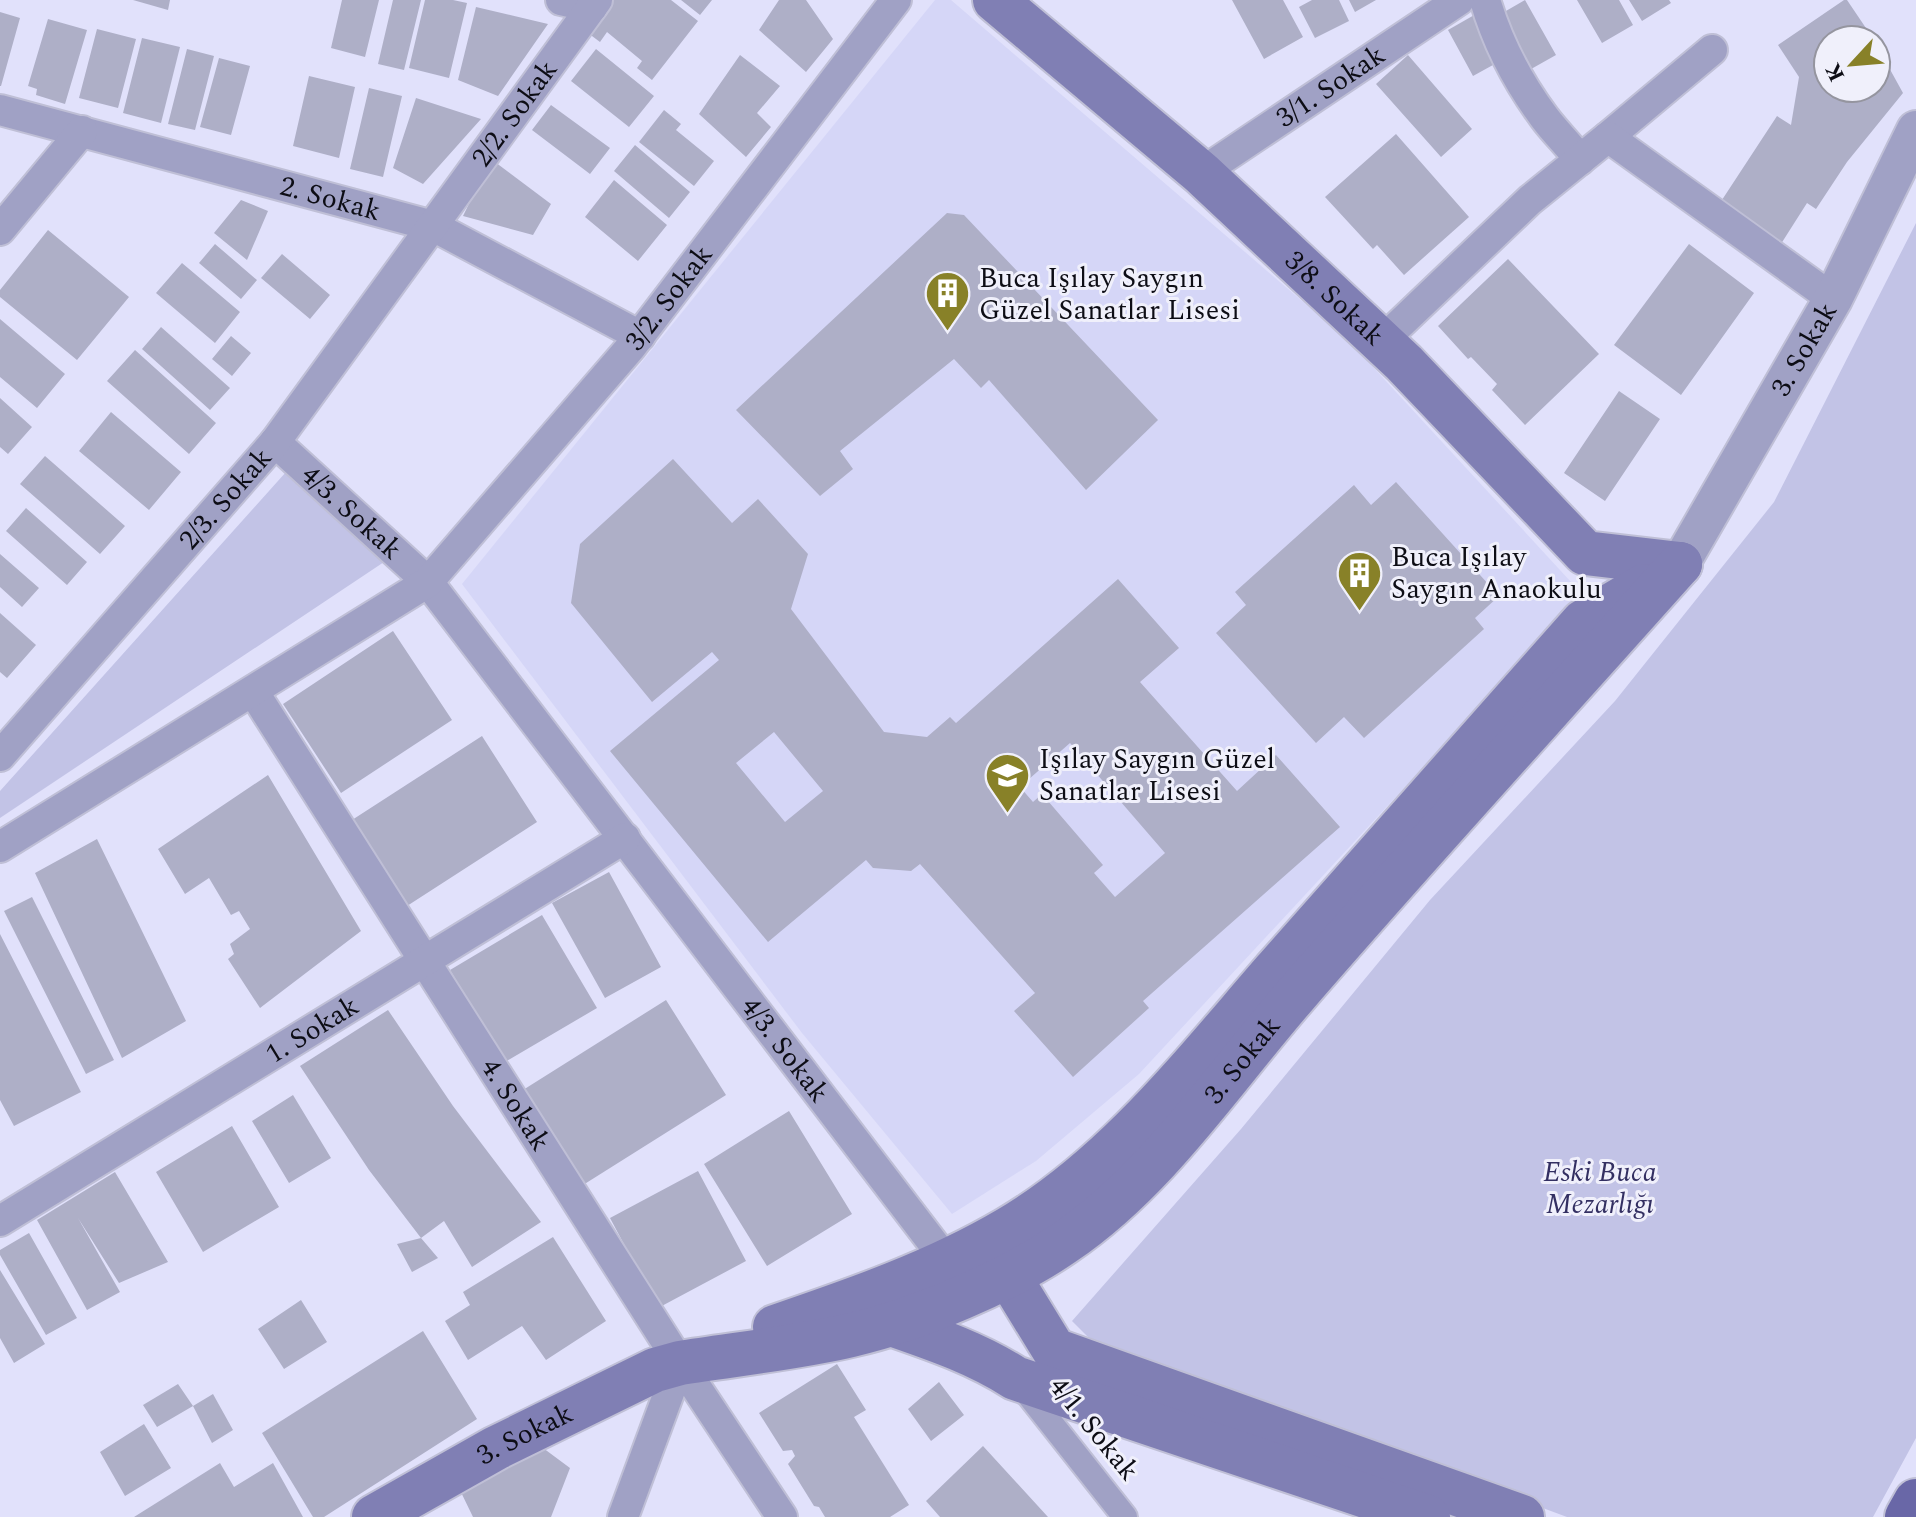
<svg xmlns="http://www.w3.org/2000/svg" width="1916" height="1517" font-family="Spectral,serif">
<rect width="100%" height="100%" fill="#e1e1fb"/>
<path fill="#d5d6f7" d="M 935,0 L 951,0 L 1350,342 L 1583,595 L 1139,1074 L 1036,1161 L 952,1214 L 802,1033 L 462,584 Z"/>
<path fill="#c2c3e6" d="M 1916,223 L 1916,1438 L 1873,1517 L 1567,1517 L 1093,1342 L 1072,1321 L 1241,1129 L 1430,900 L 1615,701 L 1774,502 Z
M 286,472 L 384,562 L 0,818 L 0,791 Z"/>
<path fill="#aeafc7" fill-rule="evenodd" d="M 133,0 L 170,0 L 168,10 Z
M 342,0 L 379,0 L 365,57 L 331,48 Z
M 393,0 L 421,0 L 404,70 L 378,64 Z
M 425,0 L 453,0 L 467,3 L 449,78 L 409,68 Z
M 607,0 L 671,0 L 698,21 L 652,80 L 637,68 L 642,61 L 607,32 L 600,42 L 584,30 Z
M 681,0 L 712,0 L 700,15 Z
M 779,0 L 806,0 L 833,39 L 806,72 L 759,30 Z
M 1232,0 L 1283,0 L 1303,37 L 1264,59 Z
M 1312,0 L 1339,0 L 1349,21 L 1315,38 L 1299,7 Z
M 1349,0 L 1376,0 L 1355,12 Z
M 1525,0 L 1556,55 L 1522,74 L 1492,19 Z
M 1577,0 L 1619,0 L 1633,25 L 1602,43 Z
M 1629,0 L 1669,0 L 1671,3 L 1642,21 Z
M 1844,0 L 1847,0 L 1874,40 L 1828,40 L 1828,88 L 1876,88 L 1876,44 L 1903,93 L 1847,162 L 1816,209 L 1807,203 L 1779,247 L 1718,206 L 1777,116 L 1791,125 L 1799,77 L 1778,45 Z
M 476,7 L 548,24 L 498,96 L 458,80 Z
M 0,12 L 20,18 L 1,86 L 0,86 Z
M 1476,14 L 1502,60 L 1473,76 L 1448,30 Z
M 48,19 L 87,30 L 65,104 L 36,95 L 37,89 L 28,86 Z
M 97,29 L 136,39 L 118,108 L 79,98 Z
M 142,38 L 180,47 L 161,123 L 123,113 Z
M 187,49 L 214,56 L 195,130 L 168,124 Z
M 596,49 L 654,96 L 629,127 L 571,81 Z
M 740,55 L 780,86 L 757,113 L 771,127 L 746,157 L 699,114 Z
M 1408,55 L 1472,129 L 1441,157 L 1376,84 Z
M 219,58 L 250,66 L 231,135 L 200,127 Z
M 309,76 L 355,87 L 339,158 L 293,146 Z
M 369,88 L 402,96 L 383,177 L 350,169 Z
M 416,98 L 481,119 L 423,184 L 393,168 Z
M 551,105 L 610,148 L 590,174 L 532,130 Z
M 664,110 L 681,124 L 676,130 L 714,161 L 694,186 L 639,142 Z
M 1396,134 L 1469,217 L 1404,275 L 1377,245 L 1373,249 L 1325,197 Z
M 635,145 L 690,192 L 669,218 L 614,171 Z
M 491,159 L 551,204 L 533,235 L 463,216 Z
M 614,180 L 667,225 L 638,261 L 585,217 Z
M 241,200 L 268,211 L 247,260 L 214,233 Z
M 947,213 L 964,215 L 1158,420 L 1086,490 L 989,380 L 981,388 L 954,359 L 840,451 L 853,469 L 820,496 L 736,410 Z
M 48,230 L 129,297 L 77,360 L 0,297 L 0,290 Z
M 215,244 L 257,280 L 241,299 L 199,263 Z
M 1689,244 L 1754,293 L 1681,395 L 1614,345 Z
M 282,254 L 330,295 L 310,319 L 261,278 Z
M 1508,259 L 1599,354 L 1525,425 L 1492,390 L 1497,384 L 1471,357 L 1468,359 L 1438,326 Z
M 182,263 L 240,312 L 215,343 L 156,293 Z
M 0,319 L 65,374 L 37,408 L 0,377 Z
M 161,327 L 230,388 L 210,410 L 142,349 Z
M 231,336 L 251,353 L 232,376 L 212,359 Z
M 135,350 L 216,423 L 189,454 L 107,381 Z
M 1619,391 L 1660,419 L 1605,501 L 1564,473 Z
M 0,398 L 32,427 L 8,454 L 0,447 Z
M 111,412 L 181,472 L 149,510 L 79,451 Z
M 45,456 L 125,526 L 100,554 L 20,484 Z
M 673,459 L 732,523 L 758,499 L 808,554 L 791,609 L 884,732 L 927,737 L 950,717 L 956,723 L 1118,579 L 1179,648 L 1140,682 L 1237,791 L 1276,755 L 1340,827 L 1143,1001 L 1149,1008 L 1073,1077 L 1014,1011 L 1035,993 L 920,864 L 911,871 L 873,868 L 866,860 L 768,942 L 610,751 L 719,660 L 712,652 L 652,702 L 571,603 L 580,544 ZM 774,732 L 823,791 L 785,822 L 736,763 ZM 1070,743 L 1165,853 L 1115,897 L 1094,873 L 1103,865 L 1042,794 L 1033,802 L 1020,787 Z
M 1396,482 L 1499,596 L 1475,618 L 1484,629 L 1364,738 L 1344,717 L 1316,743 L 1216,633 L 1246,605 L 1235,592 L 1354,485 L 1371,505 Z
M 26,508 L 87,562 L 67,585 L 6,531 Z
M 0,554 L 39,588 L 22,607 L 0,587 Z
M 0,613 L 36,645 L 7,678 L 0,672 Z
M 393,631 L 452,720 L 341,793 L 283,704 Z
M 482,736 L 537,822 L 407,906 L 352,820 Z
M 268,775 L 361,931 L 260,1008 L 228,959 L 234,954 L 230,944 L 250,929 L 239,911 L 231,915 L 209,878 L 185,894 L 158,849 Z
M 97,839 L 186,1021 L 122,1058 L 35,873 Z
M 609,872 L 661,967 L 605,998 L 552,903 Z
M 32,897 L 114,1060 L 86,1074 L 4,911 Z
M 542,915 L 597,1008 L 505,1062 L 450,970 Z
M 0,934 L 81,1092 L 14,1126 L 0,1100 Z
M 666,1000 L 726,1095 L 583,1185 L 523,1090 Z
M 388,1010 L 453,1106 L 541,1222 L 472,1267 L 444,1221 L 421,1238 L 369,1170 L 300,1066 Z
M 293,1095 L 331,1158 L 289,1183 L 252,1121 Z
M 789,1111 L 852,1214 L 767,1266 L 704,1164 Z
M 232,1126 L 279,1207 L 203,1252 L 156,1172 Z
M 698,1171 L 746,1261 L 658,1308 L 610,1218 Z
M 115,1172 L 168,1262 L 119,1283 L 78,1218 L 120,1292 L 87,1310 L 37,1220 Z
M 29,1233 L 77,1318 L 46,1335 L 0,1255 L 0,1250 Z
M 553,1237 L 606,1321 L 546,1360 L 522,1326 L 468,1360 L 445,1321 L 470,1305 L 463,1292 Z
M 421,1238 L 438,1258 L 412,1272 L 397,1244 Z
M 0,1270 L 45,1344 L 14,1363 L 0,1338 Z
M 301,1300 L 327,1342 L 284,1369 L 258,1329 Z
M 423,1331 L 477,1419 L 324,1517 L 313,1517 L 262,1433 Z
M 837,1364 L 866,1410 L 854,1417 L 909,1505 L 890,1517 L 825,1517 L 819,1507 L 814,1506 L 788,1464 L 795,1456 L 792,1450 L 783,1451 L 759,1413 Z
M 939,1382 L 964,1415 L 931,1441 L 908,1409 Z
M 178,1384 L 193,1406 L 157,1427 L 143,1405 Z
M 213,1394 L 233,1430 L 212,1443 L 193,1406 Z
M 144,1424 L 171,1468 L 125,1496 L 100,1452 Z
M 539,1445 L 570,1468 L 551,1517 L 473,1517 L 457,1484 Z
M 983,1446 L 1048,1517 L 940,1517 L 926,1501 Z
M 220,1463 L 234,1487 L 273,1463 L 303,1517 L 134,1517 Z"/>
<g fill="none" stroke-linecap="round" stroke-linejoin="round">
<defs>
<path id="pedestrian" d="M 1020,1384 L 1125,1517"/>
<g id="minor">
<path d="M 561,0 L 592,7"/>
<path d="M 1485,0 C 1497,41 1518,82 1544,117 C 1555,132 1569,145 1580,160"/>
<path id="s1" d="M 0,110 L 433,226 L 640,336"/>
<path d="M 1608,137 L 1712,50"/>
<path id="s2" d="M 1201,173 L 1459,0"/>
<path d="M 0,230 L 82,131"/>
<path d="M 1381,342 L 1530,200 L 1608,137 L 1833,299"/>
<path id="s3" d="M 275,442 L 428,582 L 946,1260"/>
<path id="s4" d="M 253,691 L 680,1363 L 782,1517"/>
<path id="s5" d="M 0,756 L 275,442 L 597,0"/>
<path id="s6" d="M 0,847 L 428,582 L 631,347 L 896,0"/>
<path id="s7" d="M 0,1221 L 625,838"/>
<path d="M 623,1517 L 680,1363"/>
</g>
<g id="tertiary">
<path id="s8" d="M 1680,564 L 1833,299 L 1916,130"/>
</g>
<g id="secondary">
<path id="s9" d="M 995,0 L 1201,173 L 1404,363 L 1585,553 L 1680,564"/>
<path d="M 983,1261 L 1008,1275 L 1054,1350 L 1522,1517"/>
<path d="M 891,1324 C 934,1339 976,1353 1015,1378 L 1428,1517"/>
<path d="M 775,1327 C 854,1300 935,1272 1008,1229 C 1115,1166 1194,1063 1275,970 C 1378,854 1481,738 1583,622 L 1644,586"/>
<path id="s10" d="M 374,1517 L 496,1448 L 655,1370 L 680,1363 C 737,1354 796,1348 851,1335 C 917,1320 1009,1281 1064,1243 C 1157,1180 1222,1080 1295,996 C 1421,850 1552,708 1680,564"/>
</g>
<path id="primary" d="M 1907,1517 L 1916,1501"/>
</defs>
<use href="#pedestrian" stroke="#bfbfd6" stroke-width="28"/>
<use href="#minor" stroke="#bfbfd6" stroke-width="34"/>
<use href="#tertiary" stroke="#bfbfd6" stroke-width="42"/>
<use href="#secondary" stroke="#bfbfd6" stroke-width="48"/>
<use href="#primary" stroke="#bfbfd6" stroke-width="48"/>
<use href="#pedestrian" stroke="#a0a1c5" stroke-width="24"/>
<use href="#minor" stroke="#a0a1c5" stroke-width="30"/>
<use href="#tertiary" stroke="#a0a1c5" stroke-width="38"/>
<use href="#secondary" stroke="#807fb4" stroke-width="44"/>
<use href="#primary" stroke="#6967a7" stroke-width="44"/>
</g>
<defs>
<symbol id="building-pin" viewBox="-11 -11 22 30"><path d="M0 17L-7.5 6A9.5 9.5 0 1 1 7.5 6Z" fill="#888128" stroke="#f0f0fb"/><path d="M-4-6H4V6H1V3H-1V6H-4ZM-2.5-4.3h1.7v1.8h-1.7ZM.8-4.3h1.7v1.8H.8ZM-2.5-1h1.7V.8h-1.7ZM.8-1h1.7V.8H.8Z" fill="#fff"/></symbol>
<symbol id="school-pin" viewBox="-11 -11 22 30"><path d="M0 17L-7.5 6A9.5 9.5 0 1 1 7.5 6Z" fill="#888128" stroke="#f0f0fb"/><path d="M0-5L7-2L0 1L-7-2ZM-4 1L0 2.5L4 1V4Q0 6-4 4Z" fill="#fff"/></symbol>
</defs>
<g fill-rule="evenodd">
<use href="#building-pin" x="922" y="268" width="51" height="69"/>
<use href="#building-pin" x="1334" y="548" width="51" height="69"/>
<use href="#school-pin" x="982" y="750" width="51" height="69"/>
</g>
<g text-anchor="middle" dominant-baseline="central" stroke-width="6" stroke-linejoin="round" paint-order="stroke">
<g font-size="28" fill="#0d0d15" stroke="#f0f0fb">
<text stroke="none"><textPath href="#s2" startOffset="156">3/1. Sokak</textPath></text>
<text stroke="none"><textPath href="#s5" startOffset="824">2/2. Sokak</textPath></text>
<text stroke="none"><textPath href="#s1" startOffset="342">2. Sokak</textPath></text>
<text stroke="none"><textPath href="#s6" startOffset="876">3/2. Sokak</textPath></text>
<text stroke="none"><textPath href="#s9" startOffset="452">3/8. Sokak</textPath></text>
<text stroke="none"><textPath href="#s8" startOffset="248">3. Sokak</textPath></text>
<text stroke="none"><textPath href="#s5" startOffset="342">2/3. Sokak</textPath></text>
<text stroke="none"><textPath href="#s3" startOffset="104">4/3. Sokak</textPath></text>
<text stroke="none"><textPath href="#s7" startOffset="366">1. Sokak</textPath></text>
<text stroke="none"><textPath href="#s3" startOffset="796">4/3. Sokak</textPath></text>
<text stroke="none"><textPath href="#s10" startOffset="1006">3. Sokak</textPath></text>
<text stroke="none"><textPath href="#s4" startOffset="490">4. Sokak</textPath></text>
<text transform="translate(1094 1429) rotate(51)">4/1. Sokak</text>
<text stroke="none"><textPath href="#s10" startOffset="172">3. Sokak</textPath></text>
</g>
<g font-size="28" fill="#0d0d15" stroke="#f0f0fb" text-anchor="start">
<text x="979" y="278">Buca Işılay Saygın<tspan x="979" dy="32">Güzel Sanatlar Lisesi</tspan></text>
<text x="1391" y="557">Buca Işılay<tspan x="1391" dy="32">Saygın Anaokulu</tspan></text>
<text x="1039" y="759">Işılay Saygın Güzel<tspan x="1039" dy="32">Sanatlar Lisesi</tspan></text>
</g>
<g font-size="28" font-style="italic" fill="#332f62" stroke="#f0f0fb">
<text x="1600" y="1172">Eski Buca<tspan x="1600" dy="32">Mezarlığı</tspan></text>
</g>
</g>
<g transform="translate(1852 64) rotate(244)"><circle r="38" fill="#f0f0fb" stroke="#95959f" stroke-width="2"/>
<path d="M0-6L14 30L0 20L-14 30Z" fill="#888128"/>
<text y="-12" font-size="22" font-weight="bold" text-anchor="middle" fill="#0d0d15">K</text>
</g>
</svg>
